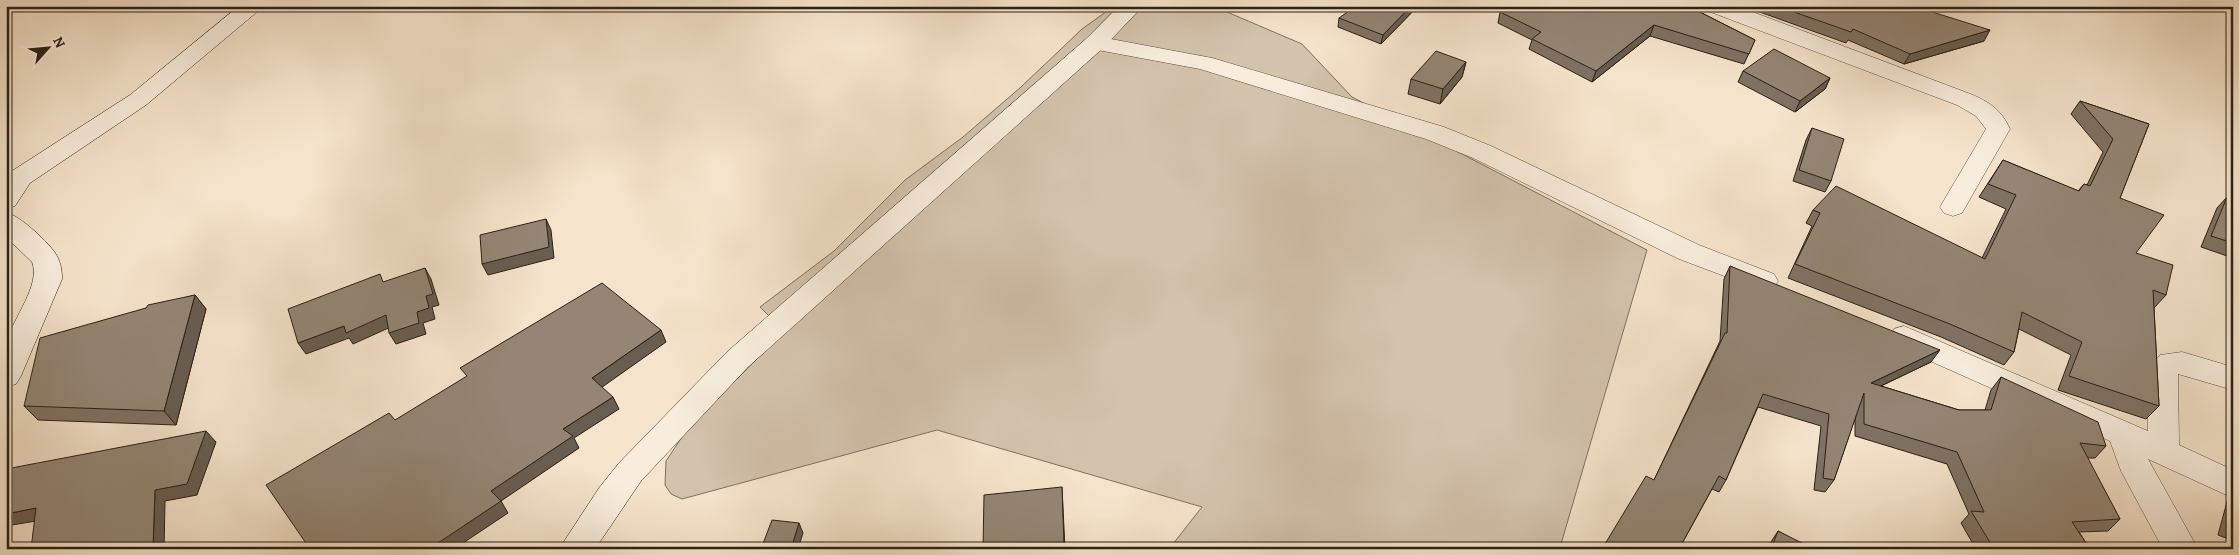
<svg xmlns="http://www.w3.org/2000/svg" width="2239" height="555" font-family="Alegreya,serif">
<rect width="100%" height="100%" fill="#f5e3cb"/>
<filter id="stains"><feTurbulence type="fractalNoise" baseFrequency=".004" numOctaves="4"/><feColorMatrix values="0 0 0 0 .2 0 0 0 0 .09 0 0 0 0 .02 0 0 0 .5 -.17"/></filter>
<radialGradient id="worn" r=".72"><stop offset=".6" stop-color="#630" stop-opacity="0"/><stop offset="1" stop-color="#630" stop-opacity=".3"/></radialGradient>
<path fill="#d3c2ac" stroke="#7f7160" d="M 1114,6 L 1213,6 L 1302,44 L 1352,97 L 1647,250 L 1561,544 L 1565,549 L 1169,549 L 1202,507 L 937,430 L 682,499 L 671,494 L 665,485 L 666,461 L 686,431 L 784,331 L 760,307 L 834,251 L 905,180 L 963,137 L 1021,87 L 1082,29 Z"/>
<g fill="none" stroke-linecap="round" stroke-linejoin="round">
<defs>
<path id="street" d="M 1705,6 L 1737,6 L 1973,95 C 1991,103 2002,111 2010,129 L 1962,213 L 1953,216 L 1944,213 L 1940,207 L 1986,129 L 1976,116 L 1957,105 L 1708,11 Z
M 1095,36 L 1212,58 L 1444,127 L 1491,146 L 1699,245 L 1774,274 L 1778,281 L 1774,288 L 1764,291 L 1679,259 L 1473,158 L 1426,139 L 1200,69 L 1087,48 L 1084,43 L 1087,38 Z
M 1904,326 L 2148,431 L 2148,370 L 2160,355 L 2182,352 L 2233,367 L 2233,390 L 2178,374 L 2179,445 L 2233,470 L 2233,498 L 2148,459 L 2198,549 L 2163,549 L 2121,471 L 2110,441 L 1894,345 L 1890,337 L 1894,329 Z"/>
<path id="secondary" d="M 239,6 L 264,6 L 146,105 L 30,183 L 15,206 L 6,209 L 6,180 L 12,171 L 130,95 Z
M 1119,6 L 1143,6 L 1103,48 L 748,367 L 641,481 L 595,549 L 559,549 L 599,488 L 619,463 L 728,351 L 1087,38 Z
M 6,212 C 20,216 50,243 57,256 C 61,264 62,270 62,279 L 21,376 L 16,384 L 6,387 C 6,373 3,354 7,341 C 13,318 41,285 32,262 L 6,237 Z"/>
</defs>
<use href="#street" stroke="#5e5142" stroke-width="1"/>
<use href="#secondary" stroke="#2b2015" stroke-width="1"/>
<use href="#street" fill="#f8eddd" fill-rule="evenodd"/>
<use href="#secondary" fill="#f8eddd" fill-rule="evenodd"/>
</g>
<path fill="#7f7264" stroke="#2b2015" d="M 1418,6 L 1381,44 L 1338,27 L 1339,18 Z
M 1688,6 L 1755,40 L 1744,64 L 1650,36 L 1592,82 L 1529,49 L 1532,40 L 1498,23 L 1500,12 Z
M 1743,6 L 1913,6 L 1984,41 L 1904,64 L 1848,40 L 1846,43 Z
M 1466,62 L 1462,77 L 1440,104 L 1408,94 L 1411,79 Z
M 1743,71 L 1830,78 L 1825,89 L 1795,112 L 1738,82 Z
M 2080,101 L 2149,124 L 2120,198 L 2136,253 L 2166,295 L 2154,308 L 2159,406 L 2146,419 L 2058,390 L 2071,355 L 2019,329 L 2014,352 L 2004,365 L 1941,337 L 1788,278 L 1812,226 L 1806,223 L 1813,210 L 1982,258 L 2006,209 L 1979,197 L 2003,160 L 2078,191 L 2084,184 L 2087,185 L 2103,152 L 2071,114 Z
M 1812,128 L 1831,181 L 1825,192 L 1793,181 L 1806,140 Z
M 2227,197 L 2233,199 L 2233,258 L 2201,247 L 2217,208 Z
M 1730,266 L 1931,362 L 1881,386 L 1959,410 L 1985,410 L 1991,390 L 2001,377 L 2106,446 L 2095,458 L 2087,458 L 2120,519 L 2108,531 L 2079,532 L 2090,549 L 1976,549 L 1961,523 L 1969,514 L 1947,464 L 1855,436 L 1855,418 L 1834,480 L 1825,492 L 1814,490 L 1821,426 L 1758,407 L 1726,480 L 1719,492 L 1712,489 L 1679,549 L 1603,549 L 1605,544 L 1654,480 L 1720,341 L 1724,279 Z
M 195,295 L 206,309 L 176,425 L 38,420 L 24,406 L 146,308 Z
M 2233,444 L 2233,456 L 2230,455 Z
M 1062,487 L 1065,549 L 983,549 Z
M 2233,494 L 2233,549 L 2229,549 L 2231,540 L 2218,535 L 2228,498 Z
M 1778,531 L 1810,549 L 1768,549 L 1771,542 Z"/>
<path fill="#685d51" stroke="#2b2015" d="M 1411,6 L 1418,6 L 1381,44 L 1383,35 Z
M 1654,25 L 1650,36 L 1592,82 L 1596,71 Z
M 1990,30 L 1984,41 L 1904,64 L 1910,54 Z
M 1466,62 L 1462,77 L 1440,104 L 1443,89 Z
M 1830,78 L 1825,89 L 1795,112 L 1800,101 Z
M 546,219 L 551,230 L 554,258 L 488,275 L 482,264 Z
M 425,268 L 431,279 L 439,305 L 432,307 L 435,319 L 423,323 L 426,334 L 396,344 L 389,333 L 417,312 L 426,296 Z
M 195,295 L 206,309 L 176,425 L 164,411 Z
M 386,315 L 393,326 L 353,344 L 349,338 L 306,354 L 298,343 L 344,326 Z
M 661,330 L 666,342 L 598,390 L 592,378 Z
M 1940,350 L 1931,362 L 1864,394 L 1871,383 Z
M 613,397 L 619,409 L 574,438 L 579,448 L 501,501 L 508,513 L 454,549 L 429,549 L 491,491 L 563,429 Z
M 206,431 L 216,442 L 197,495 L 165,501 L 164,549 L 153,549 L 155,490 Z
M 36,508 L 48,519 L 6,526 L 6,514 Z
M 799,523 L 803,533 L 798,549 L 791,549 Z"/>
<path fill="#948574" stroke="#2b2015" d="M 1356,6 L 1411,6 L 1383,35 L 1339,18 Z
M 1508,6 L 1688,6 L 1755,40 L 1749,54 L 1654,25 L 1596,71 L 1532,39 L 1541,32 L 1500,12 Z
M 1777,6 L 1913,6 L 1990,30 L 1910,54 L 1853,29 L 1851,32 Z
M 1774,49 L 1830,78 L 1800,101 L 1743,71 Z
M 1436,51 L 1466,62 L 1443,89 L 1411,79 Z
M 2080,101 L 2149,124 L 2120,198 L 2164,215 L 2136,253 L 2173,265 L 2166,295 L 2153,290 L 2159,406 L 2069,376 L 2082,342 L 2022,312 L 2014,352 L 1950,324 L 1795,264 L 1820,213 L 1813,210 L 1836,186 L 1985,259 L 2016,195 L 1988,184 L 2003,160 L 2079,191 L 2084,184 L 2090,186 L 2113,139 Z
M 1812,128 L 1844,139 L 1831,181 L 1799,170 Z
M 2227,197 L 2233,199 L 2233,243 L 2211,236 Z
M 546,219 L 549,247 L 482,264 L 480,235 Z
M 1730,266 L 1940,350 L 1871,383 L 1959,410 L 1991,410 L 2001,377 L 2098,422 L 2106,446 L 2080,443 L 2120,519 L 2072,522 L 2090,549 L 1994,549 L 1971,511 L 1984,512 L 1957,452 L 1864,424 L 1864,393 L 1834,480 L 1823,478 L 1829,414 L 1763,394 L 1726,480 L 1719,476 L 1679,549 L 1613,549 L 1605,544 L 1646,476 L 1654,480 L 1725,333 L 1727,333 Z
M 425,268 L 433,294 L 426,296 L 429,308 L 417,312 L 419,323 L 389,333 L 386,315 L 346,333 L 344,326 L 298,343 L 288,309 L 380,274 L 383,282 Z
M 602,283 L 661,330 L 592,378 L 613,397 L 563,429 L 573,436 L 491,491 L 501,501 L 429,549 L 310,549 L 266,485 L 389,413 L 395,420 L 467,376 L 460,368 Z
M 195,295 L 164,411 L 24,406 L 40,338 L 146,308 L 148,305 Z
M 206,431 L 187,484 L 155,490 L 153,549 L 31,549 L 36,508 L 6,514 L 6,469 Z
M 1062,487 L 1064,544 L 1006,549 L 983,549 L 984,495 Z
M 2233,517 L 2233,526 L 2231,525 Z
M 772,520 L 799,523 L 791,549 L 761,549 Z
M 1778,531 L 1810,547 L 1810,549 L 1771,549 Z
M 658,544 L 693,549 L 656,549 Z"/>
<rect width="2239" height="555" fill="none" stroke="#f5e3cb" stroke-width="25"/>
<rect x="8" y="8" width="2224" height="540" fill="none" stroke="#2b2015" stroke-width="2.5"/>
<rect x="12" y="12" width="2214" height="530" fill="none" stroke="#2b2015"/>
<g transform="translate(48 48) rotate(63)" stroke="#f8eddd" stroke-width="4" paint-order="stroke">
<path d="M0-4L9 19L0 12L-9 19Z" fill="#2b2015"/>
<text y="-8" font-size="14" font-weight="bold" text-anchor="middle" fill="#2b2015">N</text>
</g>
<rect width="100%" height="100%" filter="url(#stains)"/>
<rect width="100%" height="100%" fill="url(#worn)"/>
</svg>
